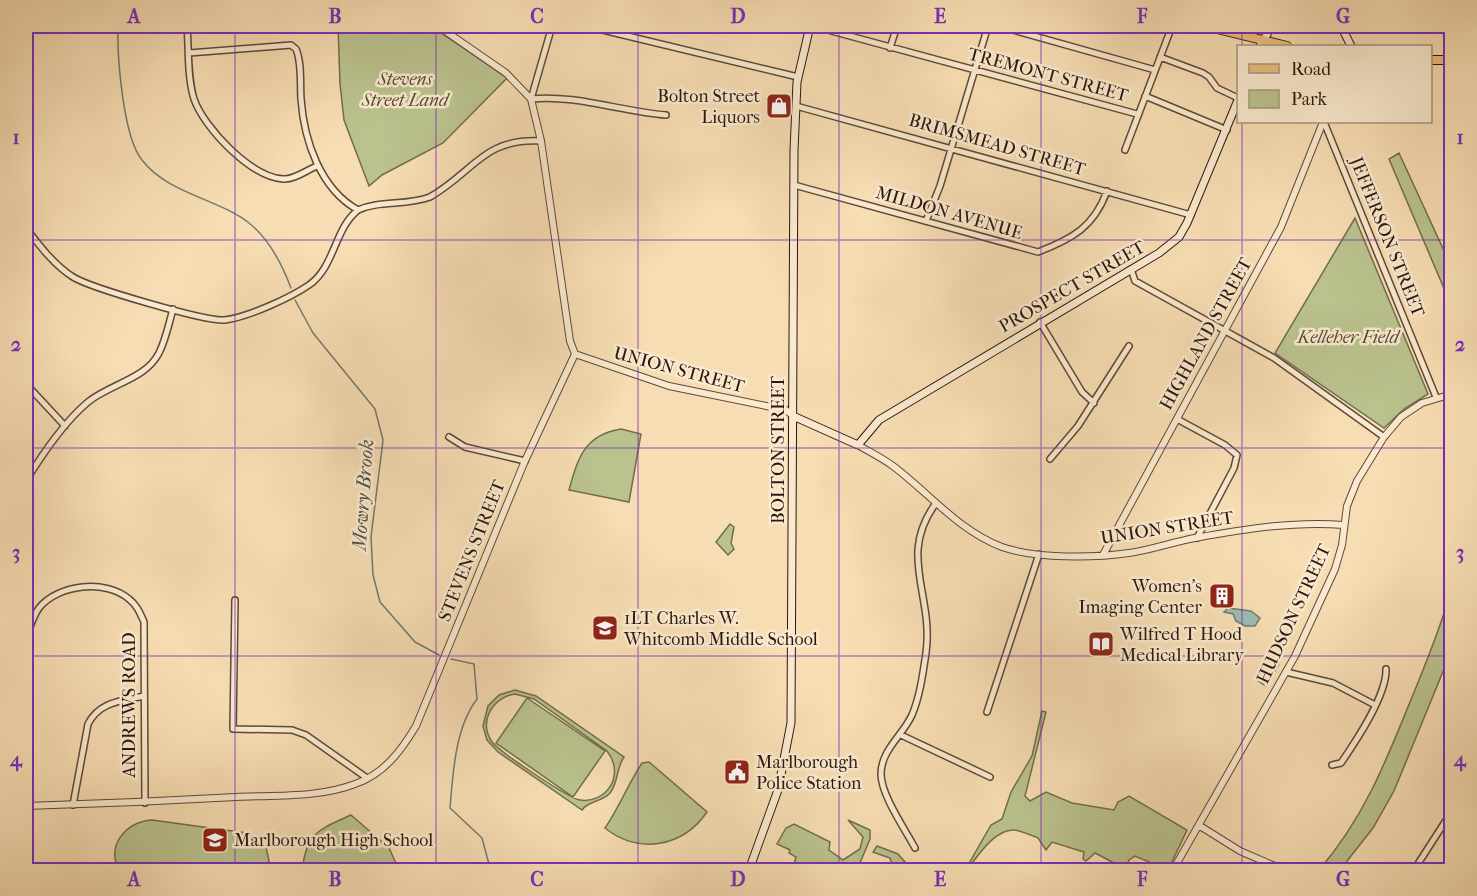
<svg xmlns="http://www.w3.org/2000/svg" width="1477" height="896" font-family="'IM FELL French Canon',serif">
<rect width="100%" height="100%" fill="#f7ddb3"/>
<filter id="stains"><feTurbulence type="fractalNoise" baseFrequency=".00333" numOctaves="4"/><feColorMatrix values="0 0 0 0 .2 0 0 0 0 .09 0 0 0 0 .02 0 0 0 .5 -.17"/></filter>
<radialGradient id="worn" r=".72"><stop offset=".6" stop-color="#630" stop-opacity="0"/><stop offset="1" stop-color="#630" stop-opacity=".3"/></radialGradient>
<path fill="#bac28e" stroke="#726d4e" stroke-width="1.5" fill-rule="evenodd" d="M 338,26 L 431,26 L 507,78 L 443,143 L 382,175 L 369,186 L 344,120 L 340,84 Z
M 1399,153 L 1451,266 L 1451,305 L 1389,159 Z
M 1355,218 L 1428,394 L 1404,409 L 1384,428 L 1275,353 Z
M 621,429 L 641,434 L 629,502 L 569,490 C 578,458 584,435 621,429 Z
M 730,524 L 734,527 L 731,543 L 734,549 L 728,555 L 716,542 Z
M 1451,591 L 1451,652 L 1394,791 L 1373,828 L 1340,870 L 1319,870 C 1363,819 1385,764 1410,702 C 1425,666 1440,629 1451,591 Z
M 1266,661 L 1279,664 L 1266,686 L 1255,679 Z
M 515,690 L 536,696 L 624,757 C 616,768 619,781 610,793 C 602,802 588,801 582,810 L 498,752 L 487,740 L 483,726 L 488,706 L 499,695 ZM 515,694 L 534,699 L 607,751 C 615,761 617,774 611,785 C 605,796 592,802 580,800 C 568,798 500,752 492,742 C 478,721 493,697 515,694 Z
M 527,698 L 605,751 L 573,797 L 496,743 Z
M 1042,711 L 1046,712 L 1025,796 L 1030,801 L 1046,792 L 1072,803 L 1114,810 L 1118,802 L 1129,796 L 1187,830 L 1168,870 L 1135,856 L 1129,860 L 1124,870 L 1119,870 L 1118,865 L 1095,853 L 1086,861 L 1083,859 L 1084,852 L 1052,842 L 1046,850 L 1038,838 C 1031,835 1022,831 1015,830 C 995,828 977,857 967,870 L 961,870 L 968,865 L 991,825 L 1002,819 L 1011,792 L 1032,756 Z
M 649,762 L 707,812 C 683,847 639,855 605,828 C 619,808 628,784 642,763 Z
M 351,815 L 389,848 L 399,870 L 302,870 C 307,832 318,830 351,815 Z
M 152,820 L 247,833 L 266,847 L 271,870 L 119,870 C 106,845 126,822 152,820 Z
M 848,820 L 870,830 L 870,839 L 857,870 L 798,870 L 794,864 L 796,857 L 789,853 L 790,850 L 777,844 L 786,828 L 794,824 L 830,842 L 829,850 L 843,860 L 860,849 L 863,837 Z
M 877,846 L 898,854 L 912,870 L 893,867 L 890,858 L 873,852 Z"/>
<path fill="#9ebbb2" stroke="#707a71" stroke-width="1.5" d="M 1228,608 L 1251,611 L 1260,618 L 1255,626 L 1245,626 L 1236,621 L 1233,614 L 1224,612 Z"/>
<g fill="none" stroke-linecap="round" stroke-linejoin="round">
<path stroke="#707a71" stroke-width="1.5" d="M 118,26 C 117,56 123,137 142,160 C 168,194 217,198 249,223 C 269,239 282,264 291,288
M 295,300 L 313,333 L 375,409 L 383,440 L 371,537 L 373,575 L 380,602 L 415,642 L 439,655
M 451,659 L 474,664 L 477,699 C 455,728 453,773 450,808 L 482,838 L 490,868 L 488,870"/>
<defs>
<path id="minor" d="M 187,26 C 189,49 187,76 194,99 C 204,128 251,177 283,179 C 294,180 307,170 317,166
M 552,26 L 531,99 C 573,94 624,112 666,115
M 586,26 L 798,77
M 813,26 L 1137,114
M 999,26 L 1155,70
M 890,48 L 897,26
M 189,53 L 291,45 L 296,49 C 302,63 300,84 301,99 C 304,140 320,189 358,210 C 380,200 406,206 430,197 C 475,171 483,138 541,141
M 1160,57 L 1203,73 L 1209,77 L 1217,88 L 1238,98
M 1145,96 L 1227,130
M 796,106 L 1191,215
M 1324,122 L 1436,397
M 1125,150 L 1172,26
M 794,185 L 1038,252 C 1072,239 1094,227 1107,191
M 926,221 L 940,186 L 988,26
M 26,228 C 39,245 54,265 73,277 C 91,288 207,322 225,320 C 248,317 290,298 309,285 C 335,267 334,229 358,210
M 1131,269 L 1135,281 L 1274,358 L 1384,437
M 1040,322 L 1082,392 L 1094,403
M 26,384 L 65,426
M 1177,419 L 1225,445 L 1237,455 L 1234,468 L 1197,538
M 449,437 L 465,447 L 525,461
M 1050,459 L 1078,426 L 1129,346
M 26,481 C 43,453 63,423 88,402 C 110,384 146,379 159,353 C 166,339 169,323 173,309
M 235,600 L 233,729 L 292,730 L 306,735 L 367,778
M 26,638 C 30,628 33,616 39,608 C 58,584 106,579 129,599 C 137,605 140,613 144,622 L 145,803
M 1286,672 L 1333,683 L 1375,705
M 987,712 L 1039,554
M 901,735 L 990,777
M 1332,765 L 1341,763 C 1356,741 1387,695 1386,669
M 73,805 L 88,724 C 100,701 122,701 144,696
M 915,848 C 905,829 881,795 881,774 C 881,750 903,735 912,715 C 920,696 923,673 926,653 C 934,594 897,556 936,503
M 1265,870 L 1269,865
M 1414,870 L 1452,811"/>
<path id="tertiary" d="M 575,354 L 669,386 L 786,410 L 793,416
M 858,445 C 870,452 882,458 893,466 C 929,493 959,531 1002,547 C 1036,559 1094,558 1129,553 C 1151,550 1173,542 1195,538 C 1245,529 1294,521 1344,525
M 1103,555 L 1281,227 L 1323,122
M 26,806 C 96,804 166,801 236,797 C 274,795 319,798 355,784 C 384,774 401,751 416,726 L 524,463 L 575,354 L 570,341 L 541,141 L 531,99 L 506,73 L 438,26
M 1200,826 L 1240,851 L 1284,870
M 1173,870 L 1295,656 L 1335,569 L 1342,545 L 1347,506 L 1357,481 L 1384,437 L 1401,417 L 1422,403 L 1452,394"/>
<path id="secondary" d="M 1341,26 L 1351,46
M 1260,46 L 1272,26
M 793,416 L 858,445 L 879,420 L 1159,253 L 1179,237 L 1187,223 L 1238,100
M 749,870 L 778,790 L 791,723 L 794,150 L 797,82 L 810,26"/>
<path id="primary" d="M 1205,26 L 1287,46
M 1430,60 L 1452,60"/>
</defs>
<use href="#minor" stroke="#5e4938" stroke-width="8"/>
<use href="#tertiary" stroke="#5e4938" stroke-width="8"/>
<use href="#secondary" stroke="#2b180f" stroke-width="9"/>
<use href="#primary" stroke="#2b180f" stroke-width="10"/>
<use href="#minor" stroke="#fae9ce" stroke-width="5"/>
<use href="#tertiary" stroke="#fae9ce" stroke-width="6"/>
<use href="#secondary" stroke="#fae9ce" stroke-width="7"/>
<use href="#primary" stroke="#ecbe7a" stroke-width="8"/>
</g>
<path fill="none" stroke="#7b2cbf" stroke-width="1.5" stroke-opacity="0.55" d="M 235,26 L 235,870M 436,26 L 436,870M 638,26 L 638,870M 839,26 L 839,870M 1041,26 L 1041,870M 1242,26 L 1242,46M 1242,122 L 1242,870M 26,240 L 1452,240M 26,448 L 1452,448M 26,656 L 1452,656"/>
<defs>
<symbol id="shop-square" viewBox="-11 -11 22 22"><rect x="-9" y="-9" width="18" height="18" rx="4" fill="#8f2418" stroke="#fae9ce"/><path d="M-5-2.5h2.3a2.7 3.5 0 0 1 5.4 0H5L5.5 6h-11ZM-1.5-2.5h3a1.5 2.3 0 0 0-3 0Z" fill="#fff"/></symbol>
<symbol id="building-square" viewBox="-11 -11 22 22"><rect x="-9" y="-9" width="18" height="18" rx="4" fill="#8f2418" stroke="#fae9ce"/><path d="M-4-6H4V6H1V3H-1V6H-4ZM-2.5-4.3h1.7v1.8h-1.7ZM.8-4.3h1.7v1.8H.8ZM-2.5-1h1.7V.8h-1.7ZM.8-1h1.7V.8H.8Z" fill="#fff"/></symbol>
<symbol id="school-square" viewBox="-11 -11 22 22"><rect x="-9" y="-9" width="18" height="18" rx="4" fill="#8f2418" stroke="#fae9ce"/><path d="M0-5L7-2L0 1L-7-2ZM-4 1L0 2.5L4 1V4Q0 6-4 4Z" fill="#fff"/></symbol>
<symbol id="library-square" viewBox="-11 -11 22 22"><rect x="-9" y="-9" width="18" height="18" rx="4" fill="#8f2418" stroke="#fae9ce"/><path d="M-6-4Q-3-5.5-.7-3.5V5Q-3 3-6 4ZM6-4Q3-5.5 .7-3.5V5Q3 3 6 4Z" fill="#fff"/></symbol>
<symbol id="civic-square" viewBox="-11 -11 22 22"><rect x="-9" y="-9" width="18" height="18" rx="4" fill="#8f2418" stroke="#fae9ce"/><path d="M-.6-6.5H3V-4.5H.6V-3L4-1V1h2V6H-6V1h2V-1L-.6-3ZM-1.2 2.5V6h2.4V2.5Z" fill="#fff"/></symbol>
</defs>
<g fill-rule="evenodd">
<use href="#shop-square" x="764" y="91" width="30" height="30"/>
<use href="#building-square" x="1207" y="581" width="30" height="30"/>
<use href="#school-square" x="590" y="613" width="30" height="30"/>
<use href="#library-square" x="1086" y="629" width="30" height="30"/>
<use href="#civic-square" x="722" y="757" width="30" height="30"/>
<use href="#school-square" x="200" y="825" width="30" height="30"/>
</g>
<g text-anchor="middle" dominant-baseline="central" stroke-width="5" stroke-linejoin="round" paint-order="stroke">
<g font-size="18" fill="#2b180f" stroke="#fae9ce">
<text transform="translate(1048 75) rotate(15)">TREMONT STREET</text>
<text transform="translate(997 145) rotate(16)">BRIMSMEAD STREET</text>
<text transform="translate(949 213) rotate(16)">MILDON AVENUE</text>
<text transform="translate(1387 237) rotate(68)">JEFFERSON STREET</text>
<text transform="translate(1072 287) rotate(-30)">PROSPECT STREET</text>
<text transform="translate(1206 334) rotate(-61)">HIGHLAND STREET</text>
<text transform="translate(679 370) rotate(15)">UNION STREET</text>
<text transform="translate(778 450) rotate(-90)">BOLTON STREET</text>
<text transform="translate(1167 528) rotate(-9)">UNION STREET</text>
<text transform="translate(472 551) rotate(-68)">STEVENS STREET</text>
<text transform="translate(1294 614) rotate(-65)">HUDSON STREET</text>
<text transform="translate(129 705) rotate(-90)">ANDREWS ROAD</text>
</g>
<g font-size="18" font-style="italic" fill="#564b35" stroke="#fae9ce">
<text x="405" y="79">Stevens<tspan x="405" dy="21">Street Land</tspan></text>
<text x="1348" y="337">Kelleher Field</text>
</g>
<g font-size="18" fill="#2b180f" stroke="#fae9ce" text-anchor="start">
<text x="760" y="96" text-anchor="end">Bolton Street<tspan x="760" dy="21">Liquors</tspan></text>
<text x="1202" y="586" text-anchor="end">Women's<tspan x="1202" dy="21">Imaging Center</tspan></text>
<text x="624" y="618">1LT Charles W.<tspan x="624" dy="21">Whitcomb Middle School</tspan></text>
<text x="1120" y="634">Wilfred T Hood<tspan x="1120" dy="21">Medical Library</tspan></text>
<text x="756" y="762">Marlborough<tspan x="756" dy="21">Police Station</tspan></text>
<text x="234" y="840">Marlborough High School</text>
</g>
<g font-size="20" font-style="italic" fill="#535148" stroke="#fae9ce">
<text transform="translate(363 495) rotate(-86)">Mowry Brook</text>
</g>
</g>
<rect width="1477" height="896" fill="none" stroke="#f7ddb3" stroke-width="66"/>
<rect x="1237" y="45" width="195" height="78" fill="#fae9ce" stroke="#a79582" stroke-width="1.5"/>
<rect x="1249" y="64" width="30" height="9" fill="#ecbe7a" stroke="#a79582" stroke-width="1.5"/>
<text x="1291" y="75" font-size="18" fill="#2b180f">Road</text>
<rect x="1249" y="90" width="30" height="18" fill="#bac28e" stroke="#a79582" stroke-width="1.5"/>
<text x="1291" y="105" font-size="18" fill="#2b180f">Park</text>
<rect x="33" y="33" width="1411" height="830" fill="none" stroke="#7b2cbf" stroke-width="2"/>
<g font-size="20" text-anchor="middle" font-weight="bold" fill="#7b2cbf">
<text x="134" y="23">A</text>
<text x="335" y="23">B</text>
<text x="537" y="23">C</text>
<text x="738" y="23">D</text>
<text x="940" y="23">E</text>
<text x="1142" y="23">F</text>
<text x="1343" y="23">G</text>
<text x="16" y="144">1</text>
<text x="1460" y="144">1</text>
<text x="16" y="351">2</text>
<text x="1460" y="351">2</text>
<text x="16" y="559">3</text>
<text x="1460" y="559">3</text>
<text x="16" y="766">4</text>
<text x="1460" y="766">4</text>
<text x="134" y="886">A</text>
<text x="335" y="886">B</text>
<text x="537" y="886">C</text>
<text x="738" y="886">D</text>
<text x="940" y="886">E</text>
<text x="1142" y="886">F</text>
<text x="1343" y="886">G</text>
</g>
<rect width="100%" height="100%" filter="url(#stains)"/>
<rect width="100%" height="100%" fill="url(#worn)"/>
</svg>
